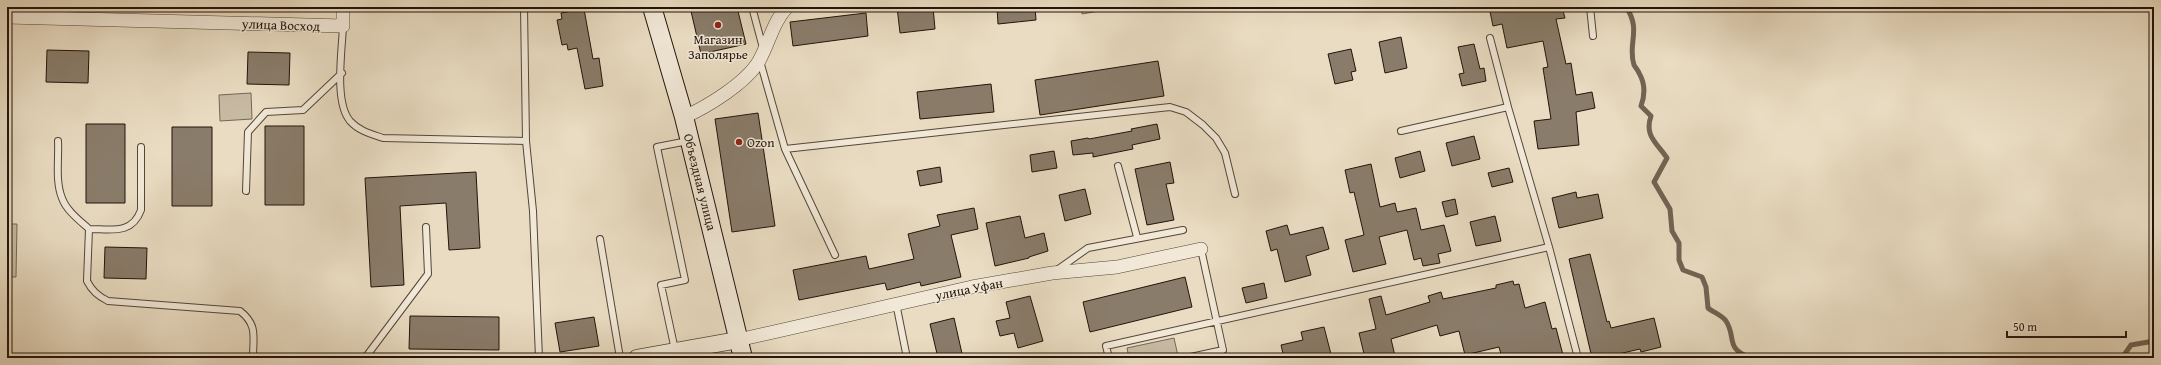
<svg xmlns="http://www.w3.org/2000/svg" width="2161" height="365" font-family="'Gentium Book Plus',serif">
<rect width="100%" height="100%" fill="#e9dcc2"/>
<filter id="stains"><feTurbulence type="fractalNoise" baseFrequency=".005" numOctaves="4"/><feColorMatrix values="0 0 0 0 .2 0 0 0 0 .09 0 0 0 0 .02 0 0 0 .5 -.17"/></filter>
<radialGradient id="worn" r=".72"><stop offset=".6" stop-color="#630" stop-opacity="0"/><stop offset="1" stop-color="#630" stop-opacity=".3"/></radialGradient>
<path fill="#c7baa3" stroke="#746756" d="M 1081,7 L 1105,7 L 1105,10 L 1082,14 Z
M 251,93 L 252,119 L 220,121 L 219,95 Z
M 7,224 L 17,224 L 16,277 L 7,277 Z
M 1174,338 L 1178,356 L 1169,358 L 1129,358 L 1127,348 Z"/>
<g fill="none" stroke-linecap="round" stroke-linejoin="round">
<path stroke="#716353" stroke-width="5" d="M 1626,7 C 1642,30 1627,44 1634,65 C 1635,67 1638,70 1639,73 C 1645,83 1645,95 1641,106 L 1651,116 C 1644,136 1657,143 1667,158 L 1654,182 L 1670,209 L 1672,231 L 1679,243 L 1679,260 L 1683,270 L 1702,277 L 1706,287 L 1708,308 C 1713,312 1723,316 1726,321 C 1737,338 1724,348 1751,358
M 2122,358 L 2131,345 L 2154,341"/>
</g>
<path fill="#897c6a" stroke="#22140a" d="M 690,7 L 737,7 L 746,44 L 701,54 Z
M 897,7 L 933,7 L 935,29 L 900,33 Z
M 997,7 L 1035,7 L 1036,20 L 998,24 Z
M 1489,7 L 1562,7 L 1565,18 L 1556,19 L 1566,64 L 1571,63 L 1576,95 L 1592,92 L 1595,108 L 1576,112 L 1579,145 L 1538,149 L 1534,121 L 1551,119 L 1543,68 L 1548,67 L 1543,41 L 1507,48 L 1502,24 L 1493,26 Z
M 584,9 L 593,59 L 599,58 L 603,86 L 585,89 L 577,48 L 568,50 L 567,44 L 562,45 L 557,20 L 562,19 L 561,13 Z
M 866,13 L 868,36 L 793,46 L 790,22 Z
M 1401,37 L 1407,68 L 1385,73 L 1379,42 Z
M 1474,44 L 1480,69 L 1484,68 L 1486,81 L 1462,86 L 1459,74 L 1464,73 L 1458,47 Z
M 1351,49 L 1356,71 L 1351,72 L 1353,80 L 1335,84 L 1328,54 Z
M 47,50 L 89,51 L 88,83 L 46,82 Z
M 248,52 L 290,53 L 289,85 L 247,84 Z
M 1158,61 L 1164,96 L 1040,115 L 1035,80 Z
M 991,84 L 994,112 L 920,119 L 917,92 Z
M 758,113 L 775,226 L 732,232 L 715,119 Z
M 86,124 L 125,124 L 125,203 L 86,203 Z
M 1157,124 L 1160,139 L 1132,145 L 1133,149 L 1093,157 L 1093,153 L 1073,155 L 1071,141 L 1088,138 L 1089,139 L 1132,131 L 1131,129 Z
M 265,126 L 304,126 L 304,205 L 265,205 Z
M 172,127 L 212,127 L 212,206 L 172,206 Z
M 1474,136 L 1480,159 L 1452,166 L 1446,143 Z
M 1054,151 L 1057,168 L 1032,172 L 1030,155 Z
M 1420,151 L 1425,171 L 1400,178 L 1395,158 Z
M 1170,162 L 1174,183 L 1166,184 L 1174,220 L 1147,225 L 1135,169 Z
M 1371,164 L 1380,207 L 1395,203 L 1397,212 L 1416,208 L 1421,230 L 1444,225 L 1451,251 L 1438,254 L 1440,263 L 1423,266 L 1421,258 L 1414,260 L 1407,230 L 1379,237 L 1386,264 L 1353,272 L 1345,240 L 1364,235 L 1354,192 L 1350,193 L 1345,170 Z
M 940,167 L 942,182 L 920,186 L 917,171 Z
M 1509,168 L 1513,182 L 1492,187 L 1488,173 Z
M 476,172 L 480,248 L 449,250 L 446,203 L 400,206 L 404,285 L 371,287 L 365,178 Z
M 1085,189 L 1091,214 L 1065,221 L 1059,195 Z
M 1576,192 L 1577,198 L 1598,194 L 1603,218 L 1559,228 L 1552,198 Z
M 1455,199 L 1458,214 L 1446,217 L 1442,202 Z
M 974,208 L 978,229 L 951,235 L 961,277 L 921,286 L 920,282 L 887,290 L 885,283 L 799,300 L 793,270 L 866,256 L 869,269 L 914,259 L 908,234 L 940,226 L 937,215 Z
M 1020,216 L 1025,238 L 1044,233 L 1048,251 L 1029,257 L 1029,258 L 995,266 L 986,223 Z
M 1495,216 L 1501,241 L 1476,246 L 1470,222 Z
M 1287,225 L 1290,235 L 1323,227 L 1329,249 L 1306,256 L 1311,275 L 1285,282 L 1277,249 L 1271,251 L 1266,231 Z
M 105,247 L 147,248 L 146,279 L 104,278 Z
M 1590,254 L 1607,322 L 1609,321 L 1611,328 L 1654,318 L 1661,347 L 1641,352 L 1640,349 L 1601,358 L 1592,358 L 1569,259 Z
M 1185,277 L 1192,307 L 1090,332 L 1083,302 Z
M 1513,281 L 1514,285 L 1519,284 L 1525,308 L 1545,302 L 1552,329 L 1556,328 L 1563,355 L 1551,358 L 1502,358 L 1499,347 L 1465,355 L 1459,331 L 1440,336 L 1437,325 L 1391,339 L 1395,356 L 1365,358 L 1359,333 L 1376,329 L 1369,299 L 1381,296 L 1386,315 L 1430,302 L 1428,296 L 1441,292 L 1443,299 L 1496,288 L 1496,285 Z
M 1264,283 L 1267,298 L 1246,303 L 1242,288 Z
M 1030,296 L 1043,341 L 1018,348 L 1014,333 L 1000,336 L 996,321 L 1010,318 L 1006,302 Z
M 410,316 L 499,317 L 499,350 L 409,349 Z
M 594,317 L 599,346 L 560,352 L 555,323 Z
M 954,318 L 963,358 L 938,358 L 930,324 Z
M 1324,327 L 1332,358 L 1284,358 L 1281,345 L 1303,340 L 1301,332 Z"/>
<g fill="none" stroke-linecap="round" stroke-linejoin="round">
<defs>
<path id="service" d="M 524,7 L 526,141
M 752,7 L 763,48
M 1590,7 L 1593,36
M 343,26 C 342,51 334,102 350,121 C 359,131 371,134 383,138 L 526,141 L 533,211 L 539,358
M 760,61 L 785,149 L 1170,107 L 1186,112 L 1203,125 L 1216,138 L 1225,153 L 1235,194
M 1401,131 L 1508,107
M 58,141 C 59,158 55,181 62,198 C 66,210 79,220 89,229
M 141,147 L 141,210 C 132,235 111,229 89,229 L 87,281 C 92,291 98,296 108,301 L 240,311 C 258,325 253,337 253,358
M 785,149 L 835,255
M 1118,166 L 1137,237
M 246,191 L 248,132 L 266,112 L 303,110 L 342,73
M 600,239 L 620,358
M 1549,247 L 1578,358
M 1057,270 L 1088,248 L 1183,230
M 896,303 L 907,358
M 675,350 L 661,285 L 685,280 L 657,147 L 688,141
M 365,358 L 428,274 L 426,227
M 1109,358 L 1106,346 L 1549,247 L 1508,107 L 1490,38
M 1186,358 L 1223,350 L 1201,249"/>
<path id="minor" d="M 7,17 L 343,26 L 343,7
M 684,117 C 707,107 746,83 759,61 C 769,43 773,22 787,7
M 738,340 L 972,287 L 1052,273 L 1117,267 L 1201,249"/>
<path id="tertiary" d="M 637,358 L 738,340"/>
<path id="secondary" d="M 652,7 L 684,117 L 743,358"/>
</defs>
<use href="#service" stroke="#544638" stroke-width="8"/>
<use href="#minor" stroke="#544638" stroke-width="14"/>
<use href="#tertiary" stroke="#544638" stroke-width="18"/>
<use href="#secondary" stroke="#22140a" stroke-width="20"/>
<use href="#service" stroke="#f1e8d7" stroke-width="6"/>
<use href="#minor" stroke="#f1e8d7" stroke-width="13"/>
<use href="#tertiary" stroke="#f1e8d7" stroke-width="16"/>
<use href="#secondary" stroke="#f1e8d7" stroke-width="18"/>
</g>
<g fill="#8f2418" stroke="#f1e8d7" stroke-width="1.5">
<circle cx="718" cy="25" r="4"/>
<circle cx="739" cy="142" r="4"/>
</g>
<g text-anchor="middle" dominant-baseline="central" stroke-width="3" stroke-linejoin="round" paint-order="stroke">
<g font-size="13" fill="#22140a" stroke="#f1e8d7">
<text transform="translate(281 25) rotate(2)">улица Восход</text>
<text transform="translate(700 182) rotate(76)">Объездная улица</text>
<text transform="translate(969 289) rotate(-11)">улица Уфан</text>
</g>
<g font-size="13" fill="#22140a" stroke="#f1e8d7">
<text x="718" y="39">Магазин<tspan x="718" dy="15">Заполярье</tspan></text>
<text x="747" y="142" text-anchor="start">Ozon</text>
</g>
</g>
<rect width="2161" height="365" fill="none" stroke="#e9dcc2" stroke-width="24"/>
<rect x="8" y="8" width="2145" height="349" fill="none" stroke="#22140a" stroke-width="2"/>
<rect x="12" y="12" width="2137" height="341" fill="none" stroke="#22140a"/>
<path d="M2007 331v6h119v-6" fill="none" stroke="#22140a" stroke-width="2"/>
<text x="2013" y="331" font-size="12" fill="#22140a" stroke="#f1e8d7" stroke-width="3" paint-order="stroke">50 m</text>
<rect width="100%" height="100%" filter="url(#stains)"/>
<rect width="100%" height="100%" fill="url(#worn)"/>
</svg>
